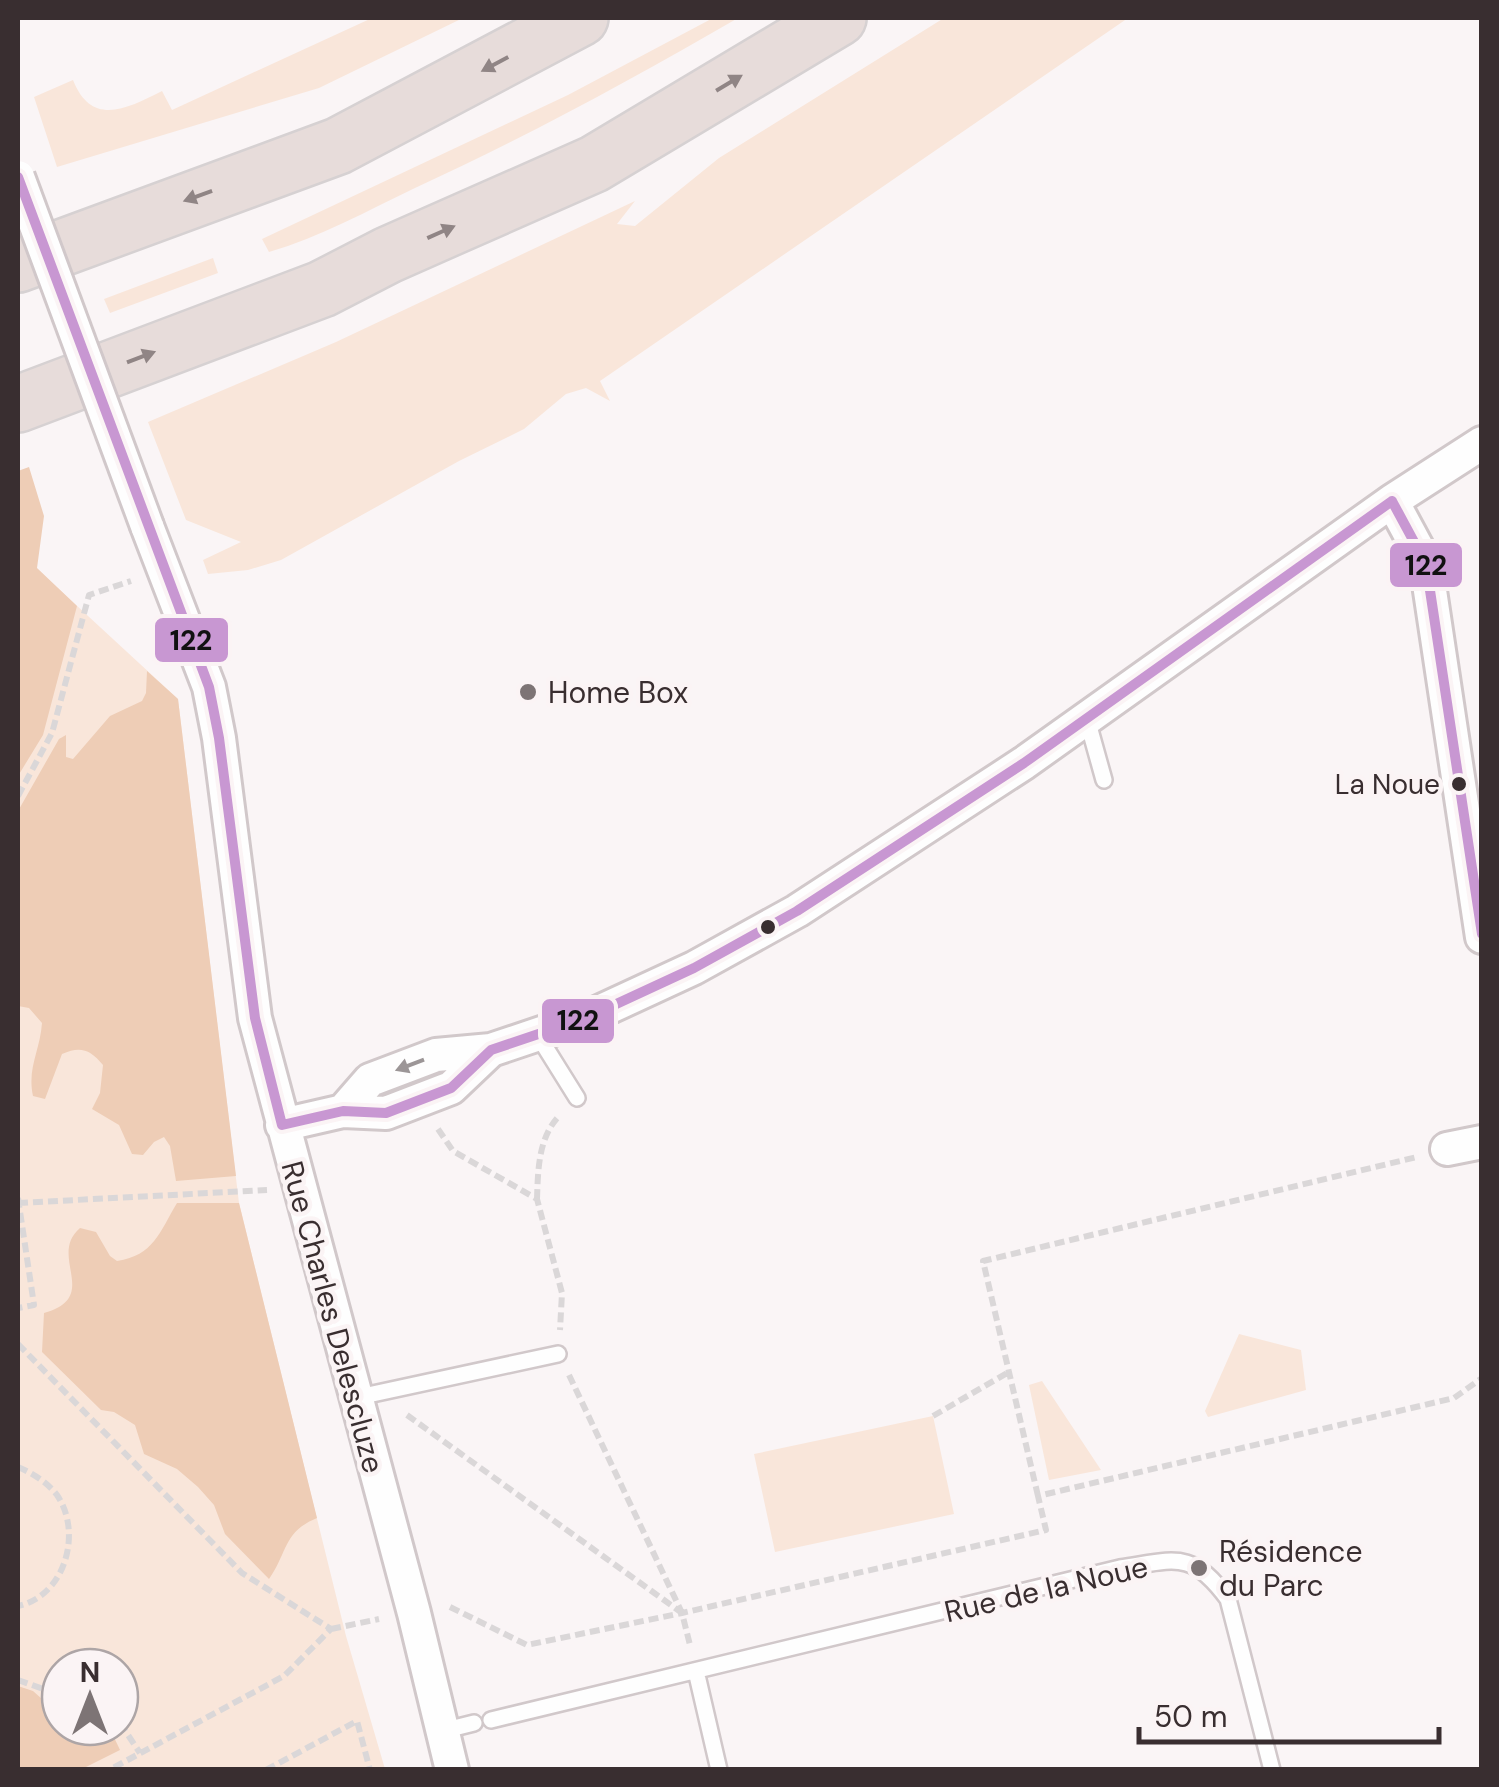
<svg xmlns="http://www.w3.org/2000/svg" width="1499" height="1787" font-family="'DM Sans',sans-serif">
<rect width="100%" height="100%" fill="#faf5f6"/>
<path fill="#f9e6da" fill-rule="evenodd" d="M 372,18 L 463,18 L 319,88 L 57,167 L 34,97 L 73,80 C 92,128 128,108 162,91 L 172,110 Z
M 713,18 L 738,18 C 633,79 526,137 415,188 C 367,211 320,237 269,252 L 262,239 L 568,95 Z
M 944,18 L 1128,18 L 600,381 L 610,401 L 586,388 L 566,394 L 524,429 L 459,461 L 281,560 L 248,570 L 208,574 L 203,560 L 241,542 L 186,520 L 148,422 L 336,342 L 635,201 L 617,224 L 635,226 L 719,158 Z
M 213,258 L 218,273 L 110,313 L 104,299 Z
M 36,568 L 178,699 L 239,1203 L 346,1636 L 385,1769 L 18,1770 L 18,576 ZM 60,1667 L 120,1667 L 120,1727 L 60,1727 Z
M 1239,1334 L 1301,1350 L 1306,1390 L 1208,1417 L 1205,1411 Z
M 1042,1381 L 1101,1470 L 1049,1480 L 1029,1385 Z
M 933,1416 L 954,1514 L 775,1552 L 754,1454 Z"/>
<path fill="#eecdb6" d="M 29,467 L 44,516 L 37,568 L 77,606 L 43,735 L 18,776 L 18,471 Z
M 147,671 L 178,699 L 236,1176 L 176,1181 L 170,1146 L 164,1137 L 154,1142 L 143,1155 L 132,1154 L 119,1125 L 92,1109 L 100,1093 L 103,1065 C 90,1049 80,1046 62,1054 L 45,1099 L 33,1096 C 27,1068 40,1051 42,1023 L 29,1008 L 18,1006 L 18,811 L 59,739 L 66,735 L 66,757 L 73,759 L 110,716 L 142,701 L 146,693 Z
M 177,1203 L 239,1203 L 317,1518 C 283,1532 288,1552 269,1579 L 225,1534 L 214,1505 L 198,1487 L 177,1469 L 144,1454 L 135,1425 L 114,1412 L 101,1410 L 42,1352 L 44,1313 C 102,1297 47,1256 80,1228 L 96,1232 L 110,1256 L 117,1261 C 154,1255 159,1233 177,1203 Z
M 18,1686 L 33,1691 L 60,1715 L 60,1727 C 78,1727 92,1736 111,1731 L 120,1750 L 82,1769 L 18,1769 Z"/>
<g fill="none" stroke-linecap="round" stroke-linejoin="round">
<defs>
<path id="lane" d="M 1087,719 L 1104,780
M 537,1034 L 577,1098
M 354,1398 L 558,1354
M 696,1671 L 719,1770
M 491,1720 L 1120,1568 C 1175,1560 1191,1549 1228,1599 L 1272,1770
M 442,1731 L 474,1723"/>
<path id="street" d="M 1392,501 L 1426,564 L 1482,937
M 147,526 L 209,687 L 219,738 L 255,1018 L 414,1613 L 452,1770
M 343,1111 L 370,1080 L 436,1055 L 491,1050 L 586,1018 L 694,968 L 797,911 L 1024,763 L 1392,501 L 1482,443
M 282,1125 L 343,1111 L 386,1113 L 451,1088 L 491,1050
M 1447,1149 L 1482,1142"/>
<path id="highway" d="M 18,264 L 338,146 L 580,18
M 18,404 L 322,289 L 388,255 L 594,164 L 838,18"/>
</defs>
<use href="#lane" stroke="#d1c8ca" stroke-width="20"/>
<use href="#street" stroke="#d1c8ca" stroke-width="38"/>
<use href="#highway" stroke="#d6d1d2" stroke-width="60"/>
<path stroke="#dad7d8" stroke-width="6" stroke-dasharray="10 5" stroke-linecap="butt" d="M 18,796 L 52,733 L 89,595 L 131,581
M 438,1129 L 453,1151 L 537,1199 L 562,1293 L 560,1330
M 18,1198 L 34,1305 L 18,1308
M 537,1199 C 538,1171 538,1138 559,1116
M 18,1203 L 267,1190
M 18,1344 L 242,1573 L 331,1629 L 284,1676 L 109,1770
M 569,1375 L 682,1613
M 407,1415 L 682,1613 L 690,1645
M 933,1416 L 1009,1372
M 18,1467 C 32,1473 47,1482 57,1495 C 83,1533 65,1596 18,1606
M 1038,1496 L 983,1261 L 1417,1157
M 450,1607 L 527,1645 L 682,1613 L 1046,1530 L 1038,1496 L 1454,1398 L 1482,1378
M 331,1629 L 379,1619
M 18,1680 L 46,1690 L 60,1704
M 120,1723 L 140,1753
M 91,1727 L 99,1727
M 266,1770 L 357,1721 L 370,1770"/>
<use href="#lane" stroke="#fefefe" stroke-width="15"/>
<use href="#street" stroke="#fefefe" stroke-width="32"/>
<use href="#highway" stroke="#e7dcda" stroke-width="55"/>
<defs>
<path id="street-bridge" d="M 18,177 L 147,526"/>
</defs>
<use href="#street-bridge" stroke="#d1c8ca" stroke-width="38" stroke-linecap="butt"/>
<use href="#street-bridge" stroke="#fefefe" stroke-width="32"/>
<defs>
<path id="bus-1" d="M 18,177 L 209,687 L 219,738 L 255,1018 L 282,1125
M 1392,501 L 1426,564 L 1482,934
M 282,1125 L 343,1111 L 386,1113 L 451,1088 L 491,1050 L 586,1018 L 694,968 L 797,911 L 1024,763 L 1392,501"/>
</defs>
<use href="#bus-1" stroke="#fbf4f5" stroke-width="18"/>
<use href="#bus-1" stroke="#c897d2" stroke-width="10"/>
</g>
<defs><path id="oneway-solid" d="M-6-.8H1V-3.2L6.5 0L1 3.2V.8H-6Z" transform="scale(2.5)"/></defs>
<g fill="#908585">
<use href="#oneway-solid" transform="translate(495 64) rotate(152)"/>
<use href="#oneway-solid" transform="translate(729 83) rotate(-31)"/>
<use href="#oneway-solid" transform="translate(198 196) rotate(160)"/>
<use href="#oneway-solid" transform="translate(441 232) rotate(-24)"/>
<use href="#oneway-solid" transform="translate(141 357) rotate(-21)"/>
</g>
<use fill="#9c9697" href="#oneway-solid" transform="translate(410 1065) rotate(159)"/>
<g fill="#7d7475" stroke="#fbf4f5" stroke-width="4">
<circle cx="528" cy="692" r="10"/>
<circle cx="1199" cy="1568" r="10"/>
</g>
<g fill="#392e30" stroke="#fbf4f5" stroke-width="4">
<circle cx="1459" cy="784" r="9"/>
<circle cx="768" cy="927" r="9"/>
</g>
<g text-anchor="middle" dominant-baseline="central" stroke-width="9" stroke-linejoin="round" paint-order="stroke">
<g font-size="28" fill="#392e30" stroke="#fbf4f5" text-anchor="end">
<text x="1440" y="784">La Noue</text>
</g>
<g font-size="30" fill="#392e30" stroke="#fbf4f5" text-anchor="start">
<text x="548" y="692">Home Box</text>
<text x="1219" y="1551">Résidence<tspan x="1219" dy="34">du Parc</tspan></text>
</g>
<g font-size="30" fill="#392e30" stroke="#fbf4f5">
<text transform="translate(333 1317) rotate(75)">Rue Charles Delescluze</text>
<text transform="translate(1046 1589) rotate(-13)">Rue de la Noue</text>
</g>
</g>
<g stroke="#fbf4f5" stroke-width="4">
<rect x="1388" y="541" width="76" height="48" rx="10" fill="#c897d2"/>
<rect x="153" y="616" width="77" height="48" rx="10" fill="#c897d2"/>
<rect x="540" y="997" width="76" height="48" rx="10" fill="#c897d2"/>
</g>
<g font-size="28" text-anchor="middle" font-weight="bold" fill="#111">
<text x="1426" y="575">122</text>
<text x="191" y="650">122</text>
<text x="578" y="1030">122</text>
</g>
<rect width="1499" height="1787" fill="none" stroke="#392e30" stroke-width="40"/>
<g transform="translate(90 1697)"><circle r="48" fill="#fbf4f5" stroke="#ada5a6" stroke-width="2.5"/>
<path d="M0-8L18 38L0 25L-18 38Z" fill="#7d7475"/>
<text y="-15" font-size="28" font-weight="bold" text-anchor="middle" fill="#392e30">N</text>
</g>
<path d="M1139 1727v15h300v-15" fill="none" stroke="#392e30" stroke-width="5"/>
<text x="1154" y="1727" font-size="30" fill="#392e30" stroke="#fbf4f5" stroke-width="8" paint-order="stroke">50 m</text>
</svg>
